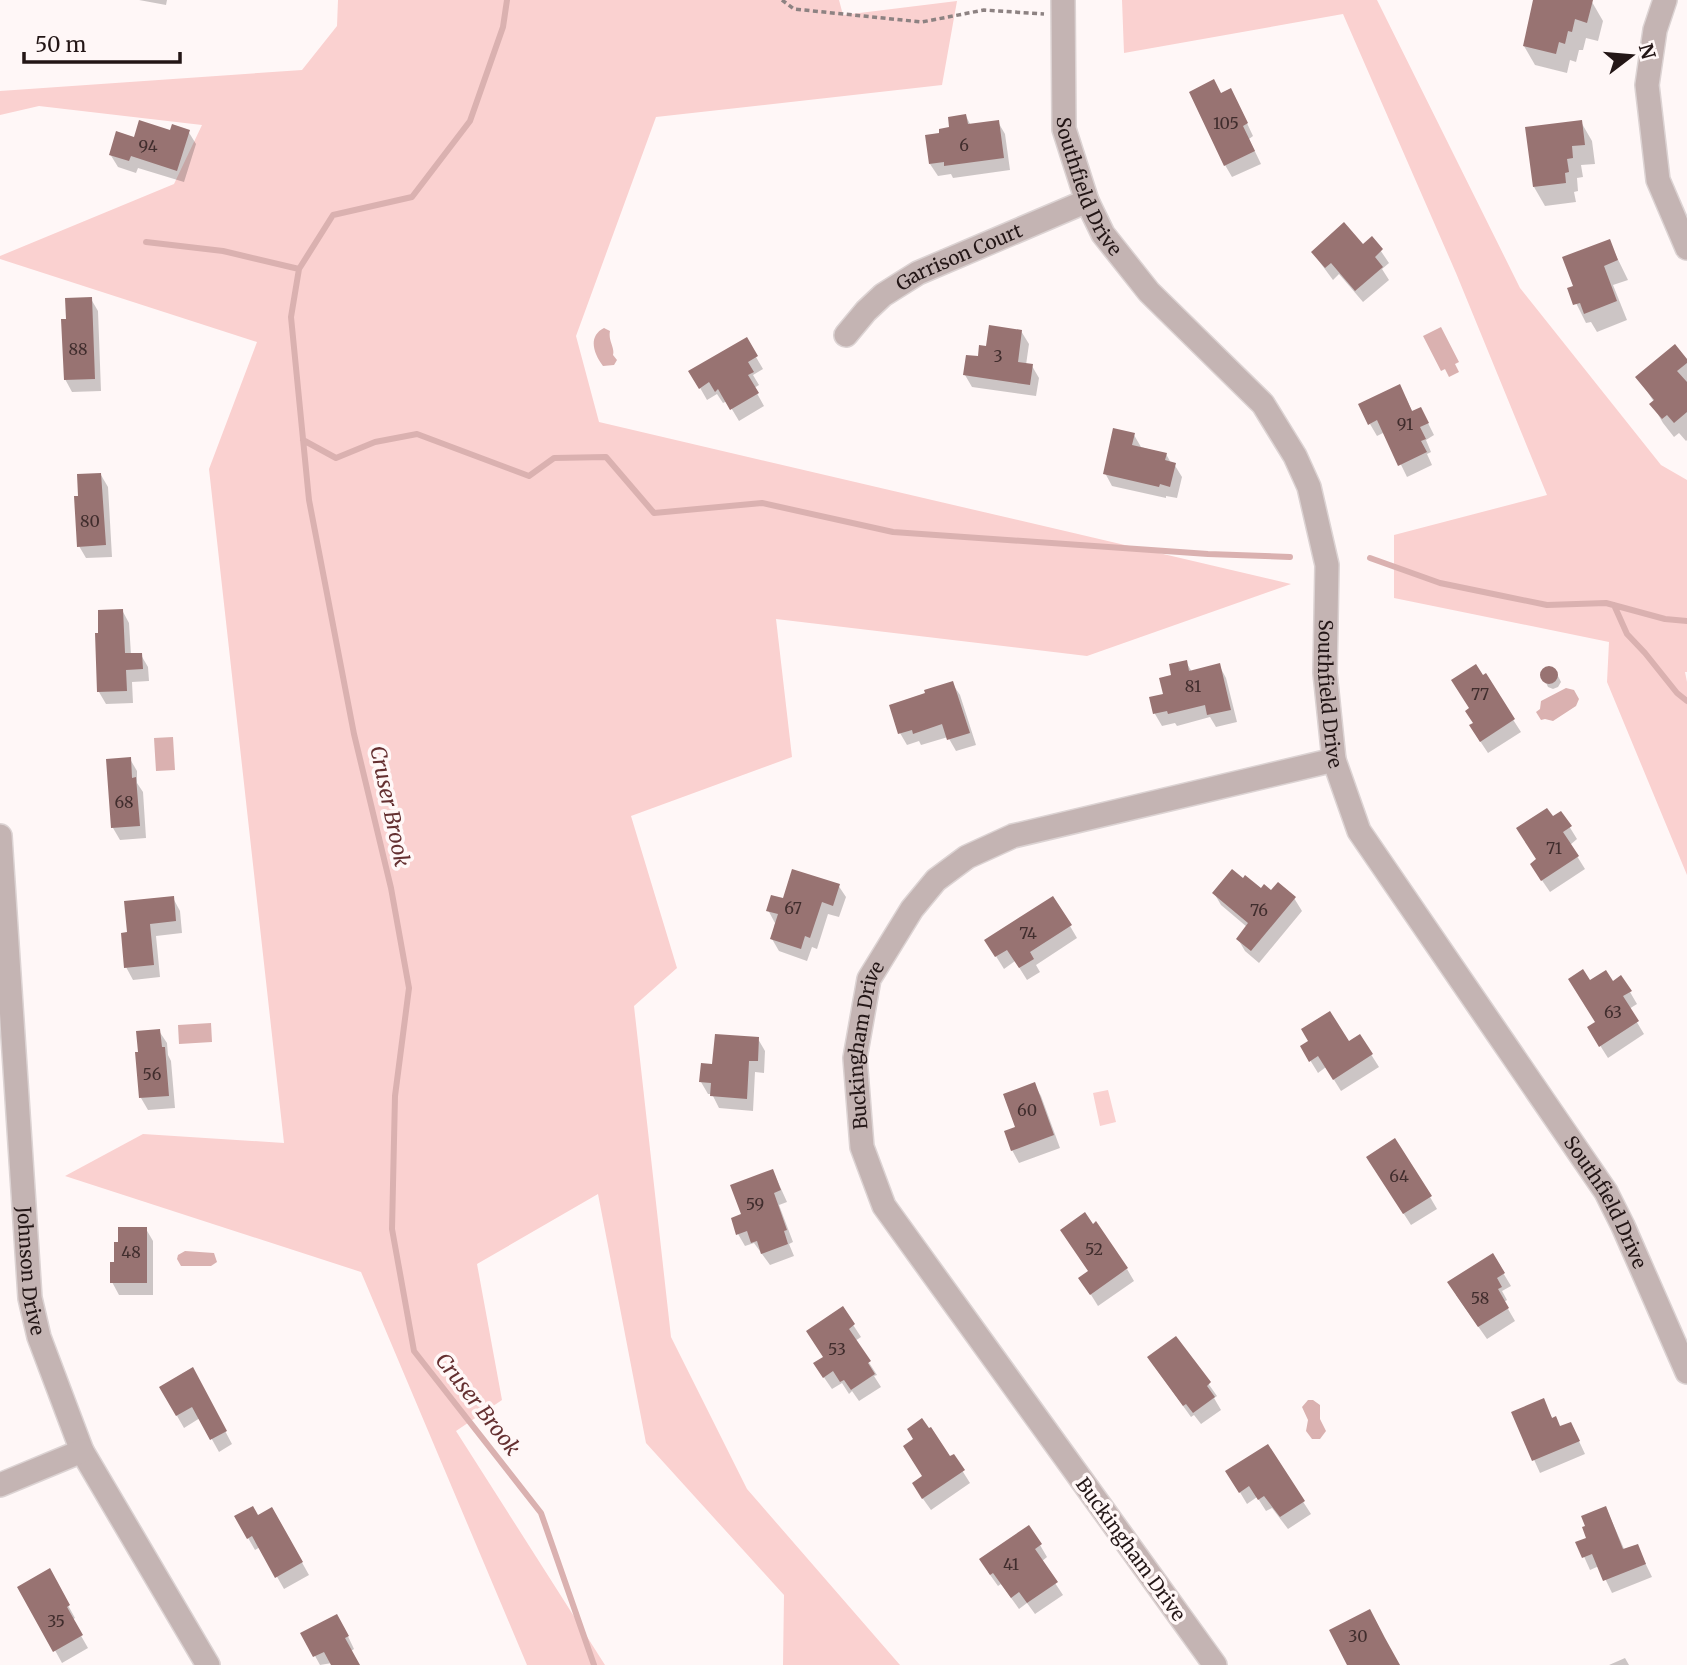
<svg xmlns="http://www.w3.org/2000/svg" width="1687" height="1665" font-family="Merriweather,serif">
<rect width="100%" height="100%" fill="#fff7f7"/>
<path fill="#fad1d0" d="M 338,0 L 839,0 L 843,15 L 957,1 L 942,85 L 656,117 L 576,336 L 599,422 L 1291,584 L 1087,656 L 776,619 L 792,757 L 631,816 L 677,968 L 634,1006 L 671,1337 L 747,1489 L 900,1665 L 783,1665 L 784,1595 L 646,1443 L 598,1194 L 477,1264 L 502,1400 L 456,1431 L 605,1665 L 527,1665 L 361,1272 L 65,1176 L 143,1134 L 284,1143 L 209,469 L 257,342 L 0,259 L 0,256 L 174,184 L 202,125 L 39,106 L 0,115 L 0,91 L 302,70 L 337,26 Z
M 1122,0 L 1377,0 L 1520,288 L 1661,465 L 1687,480 L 1687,672 L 1685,672 L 1687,682 L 1687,875 L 1607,682 L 1609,642 L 1394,598 L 1394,535 L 1547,495 L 1456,273 L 1343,14 L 1124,53 Z
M 1108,1090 L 1116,1122 L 1100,1126 L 1093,1093 Z"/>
<path fill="#dab1b0" d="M 1441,327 L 1459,362 L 1455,364 L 1459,372 L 1449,377 L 1445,369 L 1441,371 L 1423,336 Z
M 604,328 L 610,331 C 608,341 615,347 613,355 L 617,360 L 614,365 L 603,366 C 593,353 588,336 604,328 Z
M 1566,688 L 1574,690 L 1579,699 L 1576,706 L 1553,721 L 1545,719 L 1541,720 L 1536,712 L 1540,709 L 1541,701 Z
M 173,737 L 175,770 L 156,771 L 154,738 Z
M 211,1023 L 212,1042 L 179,1044 L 178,1025 Z
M 185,1251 L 214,1253 L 217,1262 L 211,1266 L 181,1266 L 177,1259 L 178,1255 Z
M 1308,1400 L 1313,1400 L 1320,1405 L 1320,1419 L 1326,1431 L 1320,1439 L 1312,1439 L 1306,1431 L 1308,1420 L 1302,1407 Z"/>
<path fill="#0003" d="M 139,0 L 167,0 L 166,5 Z
M 1535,0 L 1592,2 L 1603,21 L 1598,41 L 1586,38 L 1583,50 L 1579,50 L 1576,62 L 1570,60 L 1567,73 L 1535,65 L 1524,46 Z
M 1221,95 L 1237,102 L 1253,136 L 1249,139 L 1261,164 L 1232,177 L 1225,165 Z
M 966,116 L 971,126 L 998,122 L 1005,134 L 1010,170 L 953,178 L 951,174 L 938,176 L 930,164 L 941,134 Z
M 1581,122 L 1592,141 L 1595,164 L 1581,165 L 1583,177 L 1577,178 L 1578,191 L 1574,192 L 1576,202 L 1545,206 L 1534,187 Z
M 188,131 L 196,144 L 184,182 L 138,168 L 136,173 L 118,167 L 110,154 L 135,139 Z
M 1372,238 L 1389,263 L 1382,269 L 1389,280 L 1363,302 L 1339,274 L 1333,280 L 1313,253 L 1363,246 Z
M 1609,241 L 1628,280 L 1613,285 L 1627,320 L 1597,332 L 1591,322 L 1586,323 L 1569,289 L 1575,286 Z
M 91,299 L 98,311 L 101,391 L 72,392 L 65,379 L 68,321 Z
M 1021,331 L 1029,344 L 1026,365 L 1032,366 L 1039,378 L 1036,396 L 972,387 L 965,375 L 987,348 Z
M 746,340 L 763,369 L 753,375 L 759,385 L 754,388 L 764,406 L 739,421 L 727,401 L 723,403 L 717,394 L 707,400 L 691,372 Z
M 1687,362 L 1687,440 L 1686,441 L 1679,433 L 1674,437 L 1663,423 L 1652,404 L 1654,402 L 1638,377 Z
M 1406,398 L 1413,413 L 1427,421 L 1434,435 L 1426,440 L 1431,452 L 1427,454 L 1432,465 L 1407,477 L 1385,432 L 1377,436 L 1370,424 Z
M 1134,435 L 1141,447 L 1166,454 L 1171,463 L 1174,464 L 1182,477 L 1177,498 L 1166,496 L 1166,498 L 1112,486 L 1105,473 Z
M 101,475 L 108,487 L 112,557 L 86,558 L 79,546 L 80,498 Z
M 122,610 L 129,623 L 131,655 L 141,655 L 148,667 L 149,681 L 132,682 L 133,703 L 106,704 L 99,692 L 96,635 Z
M 1186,662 L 1192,672 L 1219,665 L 1226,678 L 1237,722 L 1216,727 L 1210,717 L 1177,726 L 1175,723 L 1162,726 L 1155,714 L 1151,698 L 1165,695 L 1174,676 Z
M 1550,667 L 1555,670 L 1561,682 L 1558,687 L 1553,689 L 1548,687 L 1542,674 L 1544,669 Z
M 1485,676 L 1521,732 L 1488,753 L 1478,738 L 1471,709 Z
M 952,683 L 960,695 L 976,745 L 956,751 L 948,737 L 921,745 L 919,741 L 907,745 L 900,733 Z
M 130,759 L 137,771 L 137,783 L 143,792 L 146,838 L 120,840 L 113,828 L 108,760 Z
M 1561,813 L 1577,839 L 1570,845 L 1585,869 L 1550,892 L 1539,876 L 1538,860 L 1552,819 Z
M 838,885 L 846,897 L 839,917 L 828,914 L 817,949 L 812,947 L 807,961 L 779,951 L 772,939 L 775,923 L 768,910 L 784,901 Z
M 1261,891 L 1294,898 L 1302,911 L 1259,963 L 1245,951 L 1238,939 L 1247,927 L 1221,905 L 1214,893 Z
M 173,898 L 180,911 L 182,933 L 156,936 L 160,977 L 133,980 L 126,967 L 129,934 Z
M 1070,926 L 1077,938 L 1036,965 L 1040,972 L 1027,980 L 1015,961 L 1004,969 L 994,953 Z
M 1590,983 L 1613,983 L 1630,992 L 1637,1004 L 1629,1009 L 1644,1034 L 1608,1058 L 1589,1028 L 1597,1023 Z
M 159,1031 L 167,1043 L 168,1055 L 171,1061 L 175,1108 L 148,1110 L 141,1098 Z
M 1360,1037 L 1379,1067 L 1341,1091 L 1326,1067 L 1318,1073 L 1302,1047 L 1349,1044 Z
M 758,1039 L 765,1051 L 764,1073 L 755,1072 L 753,1111 L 719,1108 L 712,1094 L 708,1094 L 701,1082 L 714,1066 Z
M 1034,1084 L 1041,1096 L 1060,1148 L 1019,1163 L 1012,1150 L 1017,1128 Z
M 1375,1169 L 1430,1197 L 1437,1209 L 1411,1225 Z
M 773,1171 L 787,1202 L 779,1205 L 793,1242 L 789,1244 L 794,1256 L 770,1265 L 754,1243 L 745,1246 L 738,1234 L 743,1215 Z
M 146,1229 L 153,1241 L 153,1295 L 119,1295 L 112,1282 L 116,1264 Z
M 1493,1256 L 1511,1286 L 1502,1291 L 1507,1300 L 1504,1302 L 1515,1321 L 1487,1339 L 1456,1295 Z
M 1127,1269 L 1134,1281 L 1098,1306 L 1088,1290 Z
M 842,1308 L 861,1337 L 855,1341 L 877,1375 L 874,1376 L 881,1387 L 859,1401 L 852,1391 L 849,1394 L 842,1383 L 832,1389 L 823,1376 L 824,1358 Z
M 1176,1338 L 1217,1396 L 1214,1398 L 1221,1410 L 1201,1424 L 1194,1415 L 1191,1417 L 1157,1370 Z
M 199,1382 L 232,1444 L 219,1452 L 200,1418 L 184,1428 L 161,1388 Z
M 1543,1400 L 1553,1420 L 1561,1428 L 1571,1424 L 1585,1454 L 1540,1473 L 1513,1413 Z
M 915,1439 L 950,1459 L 953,1456 L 970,1483 L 931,1510 L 921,1496 L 924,1477 Z
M 1267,1446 L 1311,1514 L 1288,1529 L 1272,1508 L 1266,1511 L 1257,1497 L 1247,1504 L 1235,1484 Z
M 1606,1508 L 1625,1551 L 1637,1546 L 1652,1577 L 1612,1593 L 1599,1566 L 1590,1570 L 1578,1543 L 1588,1539 Z
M 272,1509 L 309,1575 L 284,1589 L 260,1547 L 255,1550 L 236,1517 L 258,1517 Z
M 1040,1545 L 1047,1557 L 1041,1562 L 1063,1595 L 1035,1614 L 1027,1603 L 1019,1609 L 1001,1584 L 998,1586 L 988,1572 Z
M 49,1571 L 75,1618 L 72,1620 L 88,1648 L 62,1663 L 20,1587 Z
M 344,1628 L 354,1649 L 351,1651 L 358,1665 L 332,1663 L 320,1665 L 303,1634 Z
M 1625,1658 L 1629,1665 L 1609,1665 Z"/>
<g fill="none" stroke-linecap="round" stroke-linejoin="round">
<path stroke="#dab1b0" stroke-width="6" d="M 507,0 L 503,27 L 470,121 L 412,197 L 333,215 L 299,269 L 291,317 L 309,500 L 354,734 L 391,888 L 409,988 L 395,1096 L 392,1229 L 414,1351 L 541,1513 L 594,1665
M 146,242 L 223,251 L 299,269
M 303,440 L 336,458 L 375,442 L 417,434 L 529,476 L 554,458 L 606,457 L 654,513 L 762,503 L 893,532 L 1208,554 L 1290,557
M 1370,558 L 1440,583 L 1503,596 L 1547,605 L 1606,603 L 1665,619 L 1687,621
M 1614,605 L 1627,634 L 1645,653 L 1677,693 L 1687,701"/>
</g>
<path fill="#987372" d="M 1533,0 L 1593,0 L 1587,23 L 1575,19 L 1572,32 L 1568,31 L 1565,44 L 1559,42 L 1556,54 L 1523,46 Z
M 1214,79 L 1221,93 L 1231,88 L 1248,123 L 1243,126 L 1255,151 L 1224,166 L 1189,92 Z
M 966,114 L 968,124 L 999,120 L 1004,158 L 944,166 L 944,162 L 929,164 L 925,135 L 939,133 L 939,129 L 949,127 L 948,117 Z
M 139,120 L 170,130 L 172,124 L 190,130 L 177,171 L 131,156 L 129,161 L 109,155 L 116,131 L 134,137 Z
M 1582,120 L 1585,145 L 1572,146 L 1573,158 L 1567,159 L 1569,172 L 1565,173 L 1566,183 L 1533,187 L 1525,127 Z
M 1344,222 L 1363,244 L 1372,236 L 1383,249 L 1375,257 L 1383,267 L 1355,291 L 1331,263 L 1325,268 L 1311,252 Z
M 1610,239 L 1618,260 L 1604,266 L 1617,301 L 1584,314 L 1580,303 L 1573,305 L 1567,288 L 1573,286 L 1562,257 Z
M 92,297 L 95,379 L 64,380 L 61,319 L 66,319 L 65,298 Z
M 989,325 L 1022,330 L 1018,362 L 1033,364 L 1030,385 L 963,375 L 966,355 L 978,356 L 979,345 L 986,346 Z
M 747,337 L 758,356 L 748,362 L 754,372 L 748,375 L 759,393 L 730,410 L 718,389 L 715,392 L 709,382 L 699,389 L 688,371 Z
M 1675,344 L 1687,359 L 1687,363 L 1677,371 L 1687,382 L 1687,412 L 1674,423 L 1667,415 L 1662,419 L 1649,404 L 1654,400 L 1635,377 Z
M 1400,384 L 1412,411 L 1421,407 L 1429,423 L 1420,427 L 1426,439 L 1421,441 L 1427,452 L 1398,466 L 1377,420 L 1368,425 L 1358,404 Z
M 1113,428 L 1135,433 L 1132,445 L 1167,453 L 1165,460 L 1176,463 L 1170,487 L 1160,484 L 1159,487 L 1103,474 Z
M 101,473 L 106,545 L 77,547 L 74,496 L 78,496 L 77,474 Z
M 123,609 L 125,653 L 142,653 L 143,669 L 126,670 L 127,691 L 97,692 L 95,633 L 98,633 L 98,610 Z
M 1187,660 L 1189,671 L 1220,663 L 1231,710 L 1207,715 L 1205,705 L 1168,714 L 1167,711 L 1153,714 L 1149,697 L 1163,694 L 1159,678 L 1171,675 L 1169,664 Z
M 1476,664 L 1483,675 L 1486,673 L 1515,719 L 1480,742 L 1469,725 L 1473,723 L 1465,711 L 1469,708 L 1451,680 Z
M1540 675a9 9 0 1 1 18 0a9 9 0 1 1-18 0Z
M 953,681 L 970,733 L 947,740 L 942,724 L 913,734 L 912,730 L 898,734 L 889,705 L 925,693 L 924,690 Z
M 131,757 L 132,778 L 136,777 L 140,826 L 111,828 L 106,759 Z
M 1547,808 L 1553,816 L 1561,811 L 1572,826 L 1563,832 L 1579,856 L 1541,881 L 1530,864 L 1536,859 L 1516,828 Z
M 792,869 L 840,884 L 833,906 L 822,902 L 810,938 L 805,936 L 801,949 L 770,939 L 778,914 L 766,911 L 771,895 L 783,898 Z
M 1232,869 L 1243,878 L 1245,875 L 1261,888 L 1264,884 L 1271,890 L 1278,882 L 1296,897 L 1251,951 L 1236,939 L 1248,923 L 1212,893 Z
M 174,896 L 176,921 L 150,924 L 154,965 L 124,968 L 121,933 L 127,932 L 124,901 Z
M 1053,896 L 1072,925 L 1030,952 L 1034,959 L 1019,968 L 1007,950 L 995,957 L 984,940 Z
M 1583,969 L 1590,980 L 1606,970 L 1613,981 L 1621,975 L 1632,991 L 1623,996 L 1639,1021 L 1599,1047 L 1587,1027 L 1595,1022 L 1568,979 Z
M 1330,1011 L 1349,1041 L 1360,1034 L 1373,1054 L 1333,1080 L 1318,1056 L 1309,1062 L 1300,1046 L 1308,1041 L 1301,1029 Z
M 160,1029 L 162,1047 L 165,1047 L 169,1096 L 139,1098 L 135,1052 L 138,1052 L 136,1031 Z
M 715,1034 L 759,1037 L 758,1061 L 749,1061 L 747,1099 L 710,1096 L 711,1083 L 699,1082 L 701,1063 L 712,1064 Z
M 1035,1082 L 1054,1135 L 1011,1151 L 1004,1131 L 1015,1127 L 1003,1094 Z
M 1395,1138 L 1432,1196 L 1403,1214 L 1366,1157 Z
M 773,1169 L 781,1190 L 774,1193 L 787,1230 L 784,1231 L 788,1244 L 761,1254 L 757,1241 L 751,1243 L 747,1231 L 736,1235 L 731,1218 L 741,1214 L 730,1185 Z
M 1085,1212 L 1093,1224 L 1096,1221 L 1128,1268 L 1090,1295 L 1078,1278 L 1088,1271 L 1060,1230 Z
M 118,1227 L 147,1227 L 147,1283 L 110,1283 L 110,1262 L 114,1262 L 114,1242 L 118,1242 Z
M 1493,1253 L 1505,1273 L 1497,1278 L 1502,1287 L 1498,1289 L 1509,1308 L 1478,1327 L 1447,1282 Z
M 843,1306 L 855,1324 L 849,1329 L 871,1361 L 868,1363 L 875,1374 L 851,1390 L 844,1380 L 840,1382 L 833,1371 L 823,1378 L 813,1363 L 823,1357 L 806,1331 Z
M 1176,1336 L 1211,1382 L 1207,1386 L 1215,1397 L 1193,1413 L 1186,1404 L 1183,1406 L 1147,1357 Z
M 193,1367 L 227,1431 L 210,1440 L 192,1407 L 176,1416 L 159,1387 Z
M 1544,1398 L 1552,1418 L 1556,1416 L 1560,1426 L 1571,1422 L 1580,1441 L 1532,1461 L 1511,1412 Z
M 922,1418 L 929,1428 L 931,1427 L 950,1456 L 954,1454 L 965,1470 L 922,1499 L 912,1483 L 922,1476 L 903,1446 L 913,1439 L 907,1429 Z
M 1268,1444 L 1305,1501 L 1280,1517 L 1264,1496 L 1258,1500 L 1249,1486 L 1239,1493 L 1225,1471 Z
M 253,1506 L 258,1515 L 272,1507 L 303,1562 L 275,1578 L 252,1536 L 247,1539 L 234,1516 Z
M 1606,1506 L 1623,1549 L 1638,1544 L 1646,1564 L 1603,1581 L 1592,1554 L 1582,1558 L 1575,1542 L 1586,1538 L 1582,1527 L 1585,1526 L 1581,1516 Z
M 1029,1525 L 1042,1544 L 1035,1549 L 1058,1582 L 1027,1603 L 1019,1592 L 1011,1598 L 993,1573 L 990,1575 L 979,1559 Z
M 50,1568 L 70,1605 L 67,1607 L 83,1635 L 53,1652 L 17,1587 Z
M 1370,1609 L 1385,1638 L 1400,1665 L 1347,1665 L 1329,1630 Z
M 337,1614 L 349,1636 L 345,1638 L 360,1665 L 331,1665 L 324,1652 L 313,1657 L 300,1633 Z"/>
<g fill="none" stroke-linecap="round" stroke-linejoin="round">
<defs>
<g id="street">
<path id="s1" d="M 1063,0 L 1064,129 L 1087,201 L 1103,234 L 1149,292 L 1263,404 L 1295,456 L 1309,487 L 1327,565 L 1325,673 L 1334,760 L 1359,831 L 1606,1192 L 1623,1226 L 1687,1372"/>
<path d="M 1665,0 L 1655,30 L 1647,85 L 1658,180 L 1687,248"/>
<path id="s2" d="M 846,335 L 866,311 L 883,295 L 918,273 L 1087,201"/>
<path id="s3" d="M 0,836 L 30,1298 L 39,1337 L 82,1451 L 208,1665"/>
<path d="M 0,1485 L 82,1451"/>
<path id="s4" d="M 1215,1665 L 884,1206 L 862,1147 L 855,1058 L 869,979 L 912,909 L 936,880 L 967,857 L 1013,836 L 1334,760"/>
</g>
</defs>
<use href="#street" stroke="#dcd3d3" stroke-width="26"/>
<path stroke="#8d8282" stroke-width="3.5" stroke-dasharray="5 3.5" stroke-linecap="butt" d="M 782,0 L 794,9 L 922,22 L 984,10 L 1044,14"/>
<use href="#street" stroke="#c4b4b3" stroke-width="23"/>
</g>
<g text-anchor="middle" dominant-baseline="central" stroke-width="7" stroke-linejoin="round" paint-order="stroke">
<g font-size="16" fill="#402d2d">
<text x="1226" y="123">105</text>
<text x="964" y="145">6</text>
<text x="148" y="146">94</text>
<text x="78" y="349">88</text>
<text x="998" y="356">3</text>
<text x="1405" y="424">91</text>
<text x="90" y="521">80</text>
<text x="1193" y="686">81</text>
<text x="1480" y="694">77</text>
<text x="124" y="802">68</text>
<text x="1554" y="848">71</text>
<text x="793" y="908">67</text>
<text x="1259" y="910">76</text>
<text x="1028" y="933">74</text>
<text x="1613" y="1012">63</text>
<text x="152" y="1074">56</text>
<text x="1027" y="1110">60</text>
<text x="1399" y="1176">64</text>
<text x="755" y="1204">59</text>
<text x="1094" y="1249">52</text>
<text x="131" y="1252">48</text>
<text x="1480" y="1298">58</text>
<text x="837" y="1349">53</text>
<text x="1011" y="1564">41</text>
<text x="56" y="1621">35</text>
<text x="1358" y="1636">30</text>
</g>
<g font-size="19" fill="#231616" stroke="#fff7f7">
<text stroke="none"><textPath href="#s1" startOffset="191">Southfield Drive</textPath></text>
<text stroke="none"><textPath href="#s2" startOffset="140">Garrison Court</textPath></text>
<text stroke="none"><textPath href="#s1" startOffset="779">Southfield Drive</textPath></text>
<text stroke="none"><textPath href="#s4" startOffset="732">Buckingham Drive</textPath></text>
<text stroke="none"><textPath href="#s1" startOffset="1367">Southfield Drive</textPath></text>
<text stroke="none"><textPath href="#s3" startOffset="436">Johnson Drive</textPath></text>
<text transform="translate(1131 1549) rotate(54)">Buckingham Drive</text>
</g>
<g font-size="21" font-style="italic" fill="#642f30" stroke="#fff7f7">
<text transform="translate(390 806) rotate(78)">Cruser Brook</text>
<text transform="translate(478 1404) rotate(52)">Cruser Brook</text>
</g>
</g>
<g transform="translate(1631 56) rotate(74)" stroke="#fff7f7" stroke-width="5" paint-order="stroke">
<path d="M0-5L12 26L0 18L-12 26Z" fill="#231616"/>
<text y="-10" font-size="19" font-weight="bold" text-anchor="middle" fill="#231616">N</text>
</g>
<path d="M24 52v10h156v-10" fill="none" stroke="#231616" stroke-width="3.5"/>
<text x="35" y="52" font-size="21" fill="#231616" stroke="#fff7f7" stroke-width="5" paint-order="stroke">50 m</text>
</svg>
